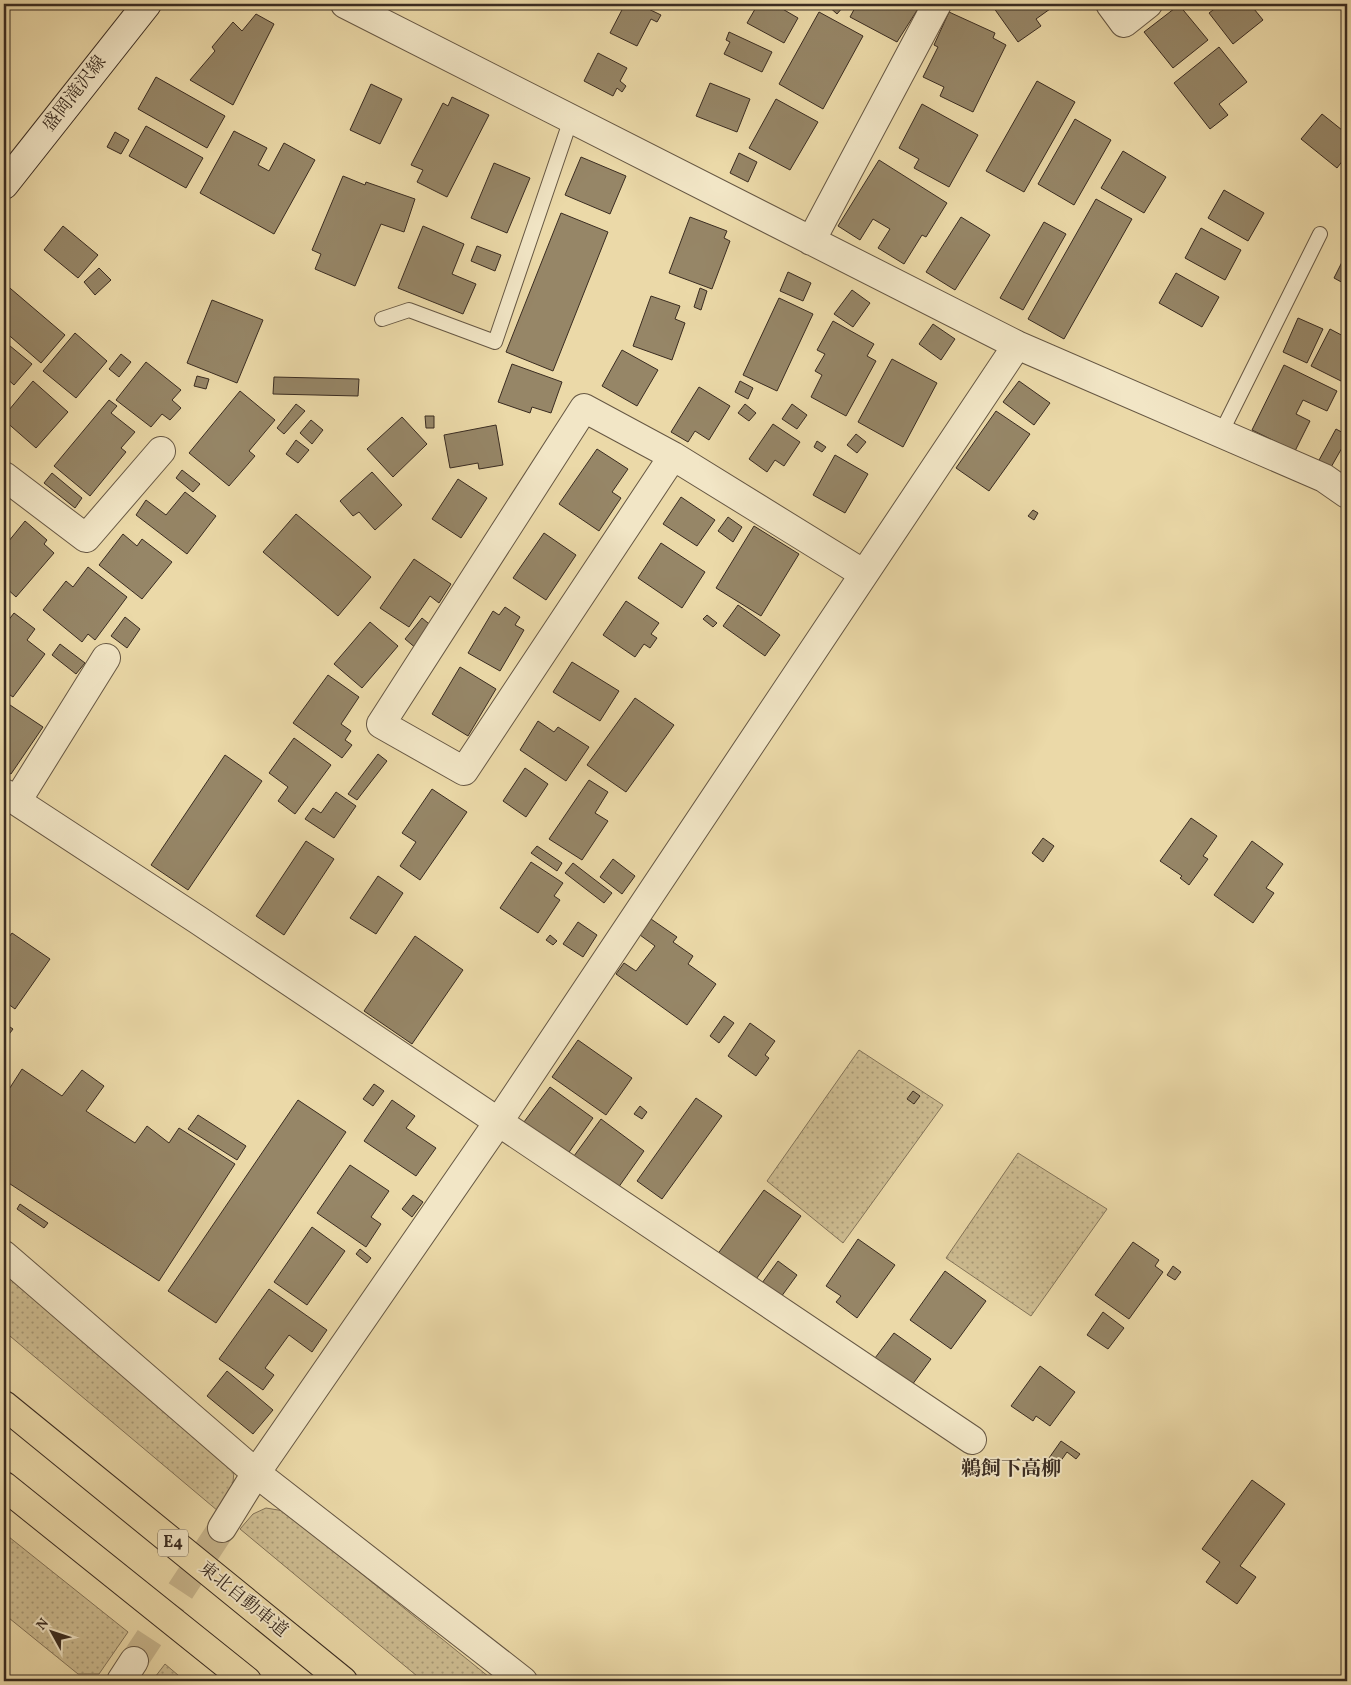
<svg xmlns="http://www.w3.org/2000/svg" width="1351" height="1685" font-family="Vollkorn,'Noto Serif JP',serif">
<defs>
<pattern id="grass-dots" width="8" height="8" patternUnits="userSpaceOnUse" patternTransform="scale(1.25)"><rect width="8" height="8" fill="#cdbc91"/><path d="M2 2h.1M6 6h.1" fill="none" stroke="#a79976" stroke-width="1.8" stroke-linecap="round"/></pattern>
</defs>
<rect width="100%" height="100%" fill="#ebd9a8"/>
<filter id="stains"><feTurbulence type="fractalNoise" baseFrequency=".004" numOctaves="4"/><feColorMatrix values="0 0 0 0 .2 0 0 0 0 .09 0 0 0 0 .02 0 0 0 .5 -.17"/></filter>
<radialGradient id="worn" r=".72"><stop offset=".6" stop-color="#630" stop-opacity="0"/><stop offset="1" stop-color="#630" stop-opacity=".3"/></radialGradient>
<path fill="url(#grass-dots)" stroke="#847459" d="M 859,1050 L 943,1105 L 843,1243 L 767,1181 Z
M 1018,1153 L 1107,1209 L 1031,1316 L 946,1258 Z
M 4,1272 L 234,1471 L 232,1494 L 218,1511 L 4,1331 Z
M 266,1508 L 284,1511 L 494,1681 L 423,1681 L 240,1529 L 253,1514 Z
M 4,1533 L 128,1632 L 99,1674 L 78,1674 L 4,1614 Z
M 165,1664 L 185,1681 L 152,1681 Z"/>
<path fill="#968667" stroke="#3a2c21" d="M 625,4 L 638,4 L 661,15 L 657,22 L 651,19 L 637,46 L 610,33 Z
M 758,4 L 774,4 L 798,18 L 784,43 L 747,23 Z
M 826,4 L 839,4 L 843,7 L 837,14 Z
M 857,4 L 921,4 L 897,42 L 850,17 Z
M 991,4 L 1057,4 L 1036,19 L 1041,26 L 1018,42 Z
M 1221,4 L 1250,4 L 1263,20 L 1233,44 L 1209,13 Z
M 1179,5 L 1208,40 L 1173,68 L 1144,32 Z
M 819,12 L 863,36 L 823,109 L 779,84 Z
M 949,12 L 995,33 L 993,38 L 1006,45 L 973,112 L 940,96 L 944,87 L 923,77 L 938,47 L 934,45 Z
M 256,14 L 274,24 L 233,105 L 190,80 L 215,51 L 212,47 L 233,22 L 242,31 Z
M 729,32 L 772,52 L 762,72 L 724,54 L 730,42 L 726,40 Z
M 1219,47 L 1247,82 L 1219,104 L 1228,115 L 1210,129 L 1174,83 Z
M 598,53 L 627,68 L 620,81 L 626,86 L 622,92 L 617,88 L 613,96 L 584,81 Z
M 156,77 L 225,116 L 207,148 L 138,109 Z
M 1037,81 L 1075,102 L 1024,192 L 986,171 Z
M 710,83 L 750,99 L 737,132 L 696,116 Z
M 371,84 L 402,99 L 380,144 L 350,130 Z
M 452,97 L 489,115 L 447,197 L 417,182 L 423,170 L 411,165 L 443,103 L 448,106 Z
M 776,99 L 818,122 L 790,170 L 749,148 Z
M 922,104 L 978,135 L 949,187 L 914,168 L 919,159 L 899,148 Z
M 1347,105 L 1347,117 L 1341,112 Z
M 1322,114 L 1347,134 L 1347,155 L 1337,168 L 1301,139 Z
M 1075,119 L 1111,140 L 1074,205 L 1038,184 Z
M 146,126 L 203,158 L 186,188 L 129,156 Z
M 234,131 L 267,148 L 258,165 L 269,171 L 284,143 L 315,160 L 274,234 L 200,193 Z
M 115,132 L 129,140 L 121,154 L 107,147 Z
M 1123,151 L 1166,177 L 1144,213 L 1101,188 Z
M 739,153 L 757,162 L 748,182 L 730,173 Z
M 581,157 L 626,176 L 610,214 L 565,195 Z
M 879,160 L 947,203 L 926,237 L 922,235 L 904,264 L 878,248 L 890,229 L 873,219 L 860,240 L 838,226 Z
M 494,163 L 530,178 L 507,233 L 471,218 Z
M 343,176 L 365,185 L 366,182 L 415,199 L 404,232 L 381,224 L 355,286 L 315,269 L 321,254 L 312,250 Z
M 1224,190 L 1264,213 L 1248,241 L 1208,218 Z
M 1096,199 L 1132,219 L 1064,339 L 1028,319 Z
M 561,213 L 608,232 L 553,371 L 506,352 Z
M 690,217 L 727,231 L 724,238 L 730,241 L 712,289 L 669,273 Z
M 961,217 L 990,235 L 955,290 L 926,272 Z
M 1044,222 L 1066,234 L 1023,310 L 1000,298 Z
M 63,226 L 98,255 L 78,278 L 44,250 Z
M 423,226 L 464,244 L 452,274 L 476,284 L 463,314 L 398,288 Z
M 1201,228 L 1241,250 L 1225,280 L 1185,258 Z
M 477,246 L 501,255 L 495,271 L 471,261 Z
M 1347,252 L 1347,293 L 1342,290 L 1345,284 L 1334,278 Z
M 99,268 L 111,280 L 95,295 L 84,282 Z
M 788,272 L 811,283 L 803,301 L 780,291 Z
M 1176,273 L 1219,297 L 1202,327 L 1159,303 Z
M 4,283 L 65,335 L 41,363 L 4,331 Z
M 700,288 L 707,291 L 701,310 L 694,307 Z
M 852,290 L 870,303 L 853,327 L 834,314 Z
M 651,296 L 680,306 L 675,319 L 685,323 L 672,360 L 633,346 Z
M 779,298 L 813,314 L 777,391 L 743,375 Z
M 212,300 L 263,320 L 237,383 L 187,363 Z
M 1298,318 L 1323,329 L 1307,363 L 1283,352 Z
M 833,321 L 874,344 L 867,356 L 876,361 L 846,416 L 811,397 L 822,375 L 815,371 L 825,354 L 817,350 Z
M 933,324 L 955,339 L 941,360 L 919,344 Z
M 1330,329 L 1347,338 L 1347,384 L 1311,366 Z
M 75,333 L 107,361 L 76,398 L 43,371 Z
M 4,341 L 32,364 L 14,385 L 4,376 Z
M 622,350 L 658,370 L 637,406 L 602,386 Z
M 121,354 L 131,362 L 119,377 L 109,369 Z
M 892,359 L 937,383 L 903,447 L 858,422 Z
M 146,362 L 181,390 L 172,400 L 181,408 L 170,420 L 162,414 L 151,427 L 116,400 Z
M 512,364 L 562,382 L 551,413 L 532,407 L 530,413 L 498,402 Z
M 1284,365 L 1337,391 L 1327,411 L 1303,400 L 1296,414 L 1310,421 L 1295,451 L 1252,430 Z
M 197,376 L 209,379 L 206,389 L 194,386 Z
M 274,377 L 359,379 L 358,396 L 273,394 Z
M 33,381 L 68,412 L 36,448 L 4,420 L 4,416 Z
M 740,381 L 753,388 L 748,399 L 735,392 Z
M 1019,381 L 1050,403 L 1034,425 L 1003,402 Z
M 699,387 L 730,406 L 709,440 L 695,431 L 688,442 L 671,432 Z
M 240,391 L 275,420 L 249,451 L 255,456 L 229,486 L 189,453 Z
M 109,400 L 117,406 L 111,413 L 135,432 L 121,448 L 126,452 L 90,496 L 54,466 Z
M 296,404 L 305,411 L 284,434 L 277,428 Z
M 745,404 L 756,413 L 749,421 L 738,413 Z
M 792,404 L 807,415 L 797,429 L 782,419 Z
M 996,411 L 1030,434 L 989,491 L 956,468 Z
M 425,416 L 434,416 L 434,428 L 426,428 Z
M 402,417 L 427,444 L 393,477 L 367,449 Z
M 311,420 L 323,430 L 312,444 L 300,433 Z
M 773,424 L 800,442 L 784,466 L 775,460 L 767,472 L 749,459 Z
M 496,425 L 503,465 L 479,469 L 478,463 L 450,468 L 444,435 Z
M 1336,429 L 1347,435 L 1347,439 L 1330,469 L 1318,462 Z
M 856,434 L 866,442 L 857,453 L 847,445 Z
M 296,440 L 309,450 L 298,463 L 286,454 Z
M 817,441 L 826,447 L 822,452 L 814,447 Z
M 597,449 L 628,469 L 612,492 L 621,498 L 599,531 L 559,504 Z
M 835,455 L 868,474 L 845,513 L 813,495 Z
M 182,470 L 200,484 L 193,492 L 176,478 Z
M 372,472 L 402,505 L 375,530 L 359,512 L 353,516 L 340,501 Z
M 52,473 L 82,498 L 75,508 L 44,483 Z
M 458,479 L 487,498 L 461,538 L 432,519 Z
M 185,492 L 216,516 L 187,554 L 136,515 L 146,500 L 166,515 Z
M 681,497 L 715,520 L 697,546 L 663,524 Z
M 1033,510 L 1038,513 L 1034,520 L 1028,516 Z
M 296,514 L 371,577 L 338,616 L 263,552 Z
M 728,517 L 742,527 L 733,542 L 718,531 Z
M 25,521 L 47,540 L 44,544 L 54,553 L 16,597 L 4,586 L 4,547 Z
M 754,526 L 799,554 L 761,616 L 716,588 Z
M 544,533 L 576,555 L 546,600 L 513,578 Z
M 123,534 L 137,546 L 142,539 L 172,562 L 142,599 L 99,565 Z
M 661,543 L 705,572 L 682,608 L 638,578 Z
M 414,559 L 451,584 L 439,603 L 430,596 L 409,627 L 380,608 Z
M 88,567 L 127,597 L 95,640 L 88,634 L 82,642 L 43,610 L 66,581 L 73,587 Z
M 626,601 L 659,623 L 651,634 L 657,638 L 650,648 L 644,644 L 635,657 L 603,635 Z
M 738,605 L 780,635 L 765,656 L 723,626 Z
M 505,607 L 520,617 L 515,625 L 524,630 L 500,671 L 468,653 L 493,611 L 499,615 Z
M 14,613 L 35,629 L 27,640 L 45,654 L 13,697 L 4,691 L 4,626 Z
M 707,615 L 717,623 L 713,627 L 703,619 Z
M 125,617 L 140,629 L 127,648 L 111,636 Z
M 422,618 L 434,628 L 417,649 L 405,639 Z
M 370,622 L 398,646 L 362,688 L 334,664 Z
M 60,644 L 85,663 L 76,674 L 52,655 Z
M 572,662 L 619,691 L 600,721 L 553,692 Z
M 460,667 L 496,689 L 468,736 L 432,714 Z
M 328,675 L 359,697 L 341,724 L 351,731 L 345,740 L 352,745 L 342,758 L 293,723 Z
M 635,698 L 674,725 L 626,792 L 587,765 Z
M 4,701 L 43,727 L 11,774 L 4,770 Z
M 538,721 L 554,732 L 558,727 L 589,747 L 566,781 L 520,750 Z
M 294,738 L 331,765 L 295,814 L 278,801 L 288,787 L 269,773 Z
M 378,754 L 387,761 L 357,800 L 348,794 Z
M 225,755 L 262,781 L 188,890 L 151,865 Z
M 525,768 L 548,784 L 526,817 L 503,801 Z
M 589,780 L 608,792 L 595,813 L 608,821 L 582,860 L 549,839 Z
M 432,789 L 467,812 L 420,880 L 400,866 L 416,842 L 402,833 Z
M 336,792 L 356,806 L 334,838 L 305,819 L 313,808 L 321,813 Z
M 1191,818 L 1217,836 L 1203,856 L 1208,859 L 1189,885 L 1180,878 L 1182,876 L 1160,861 Z
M 1043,838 L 1054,846 L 1043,862 L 1032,853 Z
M 306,841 L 334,859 L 284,935 L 256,916 Z
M 1252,841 L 1283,864 L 1266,888 L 1274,893 L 1253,923 L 1214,895 Z
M 537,846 L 562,863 L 557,871 L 531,853 Z
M 613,859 L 635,876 L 622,894 L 600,877 Z
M 531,862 L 563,883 L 554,896 L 560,900 L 538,933 L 500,908 Z
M 573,863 L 612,893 L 604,903 L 565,873 Z
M 378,876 L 403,893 L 376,934 L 350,918 Z
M 651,919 L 677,937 L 673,942 L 693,956 L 688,964 L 716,984 L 687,1025 L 616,974 L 624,963 L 636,971 L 655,946 L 640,935 Z
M 578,922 L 597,935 L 583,957 L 563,944 Z
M 12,933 L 50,959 L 15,1009 L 4,1001 L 4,940 L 6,941 Z
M 550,935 L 557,941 L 553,945 L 546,940 Z
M 415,936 L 463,970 L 412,1044 L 364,1011 Z
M 724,1016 L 734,1023 L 719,1043 L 710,1036 Z
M 4,1023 L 13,1029 L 4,1041 Z
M 750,1023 L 775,1041 L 765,1055 L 769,1058 L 756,1076 L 728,1056 Z
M 578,1040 L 632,1078 L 606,1115 L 552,1077 Z
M 22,1069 L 62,1096 L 82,1070 L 104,1086 L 86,1111 L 135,1143 L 147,1126 L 169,1143 L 179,1128 L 235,1164 L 159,1281 L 4,1180 L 4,1097 Z
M 374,1084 L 384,1091 L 373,1106 L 363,1099 Z
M 550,1087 L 593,1118 L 565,1158 L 521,1126 Z
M 913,1091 L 920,1096 L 914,1104 L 907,1099 Z
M 696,1098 L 722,1116 L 662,1199 L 637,1181 Z
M 298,1100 L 346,1132 L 216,1323 L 168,1291 Z
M 392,1100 L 415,1116 L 406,1128 L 436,1148 L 416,1176 L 364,1141 Z
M 640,1106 L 647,1112 L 642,1119 L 634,1114 Z
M 198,1115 L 246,1146 L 237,1160 L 188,1129 Z
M 601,1119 L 644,1151 L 618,1188 L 574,1156 Z
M 350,1165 L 389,1191 L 371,1217 L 381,1224 L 366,1247 L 317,1213 Z
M 764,1190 L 801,1216 L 754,1282 L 717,1255 Z
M 413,1195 L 423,1202 L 412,1217 L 402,1209 Z
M 20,1204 L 48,1223 L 44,1228 L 17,1209 Z
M 312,1227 L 345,1251 L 307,1305 L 274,1282 Z
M 858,1239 L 895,1265 L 857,1318 L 836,1302 L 841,1296 L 826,1286 Z
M 1133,1242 L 1159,1260 L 1155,1266 L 1163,1272 L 1129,1319 L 1095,1295 Z
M 360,1249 L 371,1258 L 367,1263 L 356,1254 Z
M 778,1261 L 797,1275 L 781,1297 L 762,1283 Z
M 1173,1266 L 1181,1272 L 1175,1280 L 1167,1275 Z
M 945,1271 L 986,1301 L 951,1349 L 910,1320 Z
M 269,1289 L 327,1330 L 312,1352 L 289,1335 L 265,1368 L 274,1375 L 263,1390 L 219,1359 Z
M 1103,1312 L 1124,1328 L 1108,1349 L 1087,1335 Z
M 894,1333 L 931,1359 L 912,1385 L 875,1358 Z
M 1040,1366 L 1075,1392 L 1050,1426 L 1036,1416 L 1033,1421 L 1011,1406 Z
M 227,1371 L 273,1410 L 253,1434 L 207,1396 Z
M 1061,1441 L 1080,1454 L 1076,1459 L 1067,1452 L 1058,1465 L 1049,1458 Z
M 1252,1480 L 1285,1504 L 1240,1566 L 1256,1577 L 1237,1604 L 1206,1582 L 1220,1562 L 1202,1549 Z"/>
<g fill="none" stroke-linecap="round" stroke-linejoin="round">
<path stroke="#c8b68d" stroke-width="28" stroke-dasharray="28 14" stroke-linecap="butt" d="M 134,1661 L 222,1528"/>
<defs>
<path id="lane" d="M 382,319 L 409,310 L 495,342 L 571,119
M 1221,433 L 1320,234"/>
<path id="street" d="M 345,4 L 1017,345 L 1324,478 L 1347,494
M 1110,4 L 1124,23 L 1148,4
M 811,241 L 937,4
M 673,456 L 464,771 L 381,724 L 584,408 L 673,456 L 864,574
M 4,476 L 86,538 L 161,451
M 4,793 L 198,920 L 972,1440
M 17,801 L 106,658
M 4,1255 L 256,1473 L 523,1681
M 222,1528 L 256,1473 L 499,1121 L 1017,345
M 121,1681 L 134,1661"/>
<path id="secondary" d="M 4,185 L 147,4"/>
<path id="highway" d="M 4,1405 L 343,1681
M 4,1486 L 247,1681"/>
</defs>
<use href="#lane" stroke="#665743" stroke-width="16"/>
<use href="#street" stroke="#665743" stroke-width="30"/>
<use href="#secondary" stroke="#3a2c21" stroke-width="30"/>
<use href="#highway" stroke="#3a2c21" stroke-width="30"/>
<use href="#lane" stroke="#f2e6c6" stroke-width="14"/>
<use href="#street" stroke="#f2e6c6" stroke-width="28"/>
<use href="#secondary" stroke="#f2e6c6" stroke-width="28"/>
<use href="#highway" stroke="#ebd9a8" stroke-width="28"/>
</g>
<g text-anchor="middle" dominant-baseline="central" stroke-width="4" stroke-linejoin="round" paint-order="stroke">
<rect fill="#f2e6c6" stroke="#716452" stroke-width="1" x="158" y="1529.5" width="30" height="27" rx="4"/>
<g font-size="16" font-weight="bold" fill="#3a2c21">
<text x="173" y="1543">E4</text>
</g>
<g font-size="18" fill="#3a2c21" stroke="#f2e6c6">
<text transform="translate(75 94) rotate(-52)">盛岡滝沢線</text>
<text transform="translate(243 1600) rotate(39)">東北自動車道</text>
</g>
<g font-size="20" font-weight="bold" fill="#3a2c21" stroke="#f2e6c6">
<text x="1011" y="1470">鵜飼下高柳</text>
</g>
</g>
<rect width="1351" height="1685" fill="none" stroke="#ebd9a8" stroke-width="20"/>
<rect x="5" y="5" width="1341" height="1675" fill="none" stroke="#3a2c21" stroke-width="2.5"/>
<rect x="10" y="10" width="1331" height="1665" fill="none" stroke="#3a2c21"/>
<g transform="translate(52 1632) rotate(310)" stroke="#f2e6c6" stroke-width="4" paint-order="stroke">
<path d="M0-4L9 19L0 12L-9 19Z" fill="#3a2c21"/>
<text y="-8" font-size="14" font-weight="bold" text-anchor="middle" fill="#3a2c21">N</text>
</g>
<rect width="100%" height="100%" filter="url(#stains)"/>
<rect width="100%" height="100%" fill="url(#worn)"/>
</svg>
